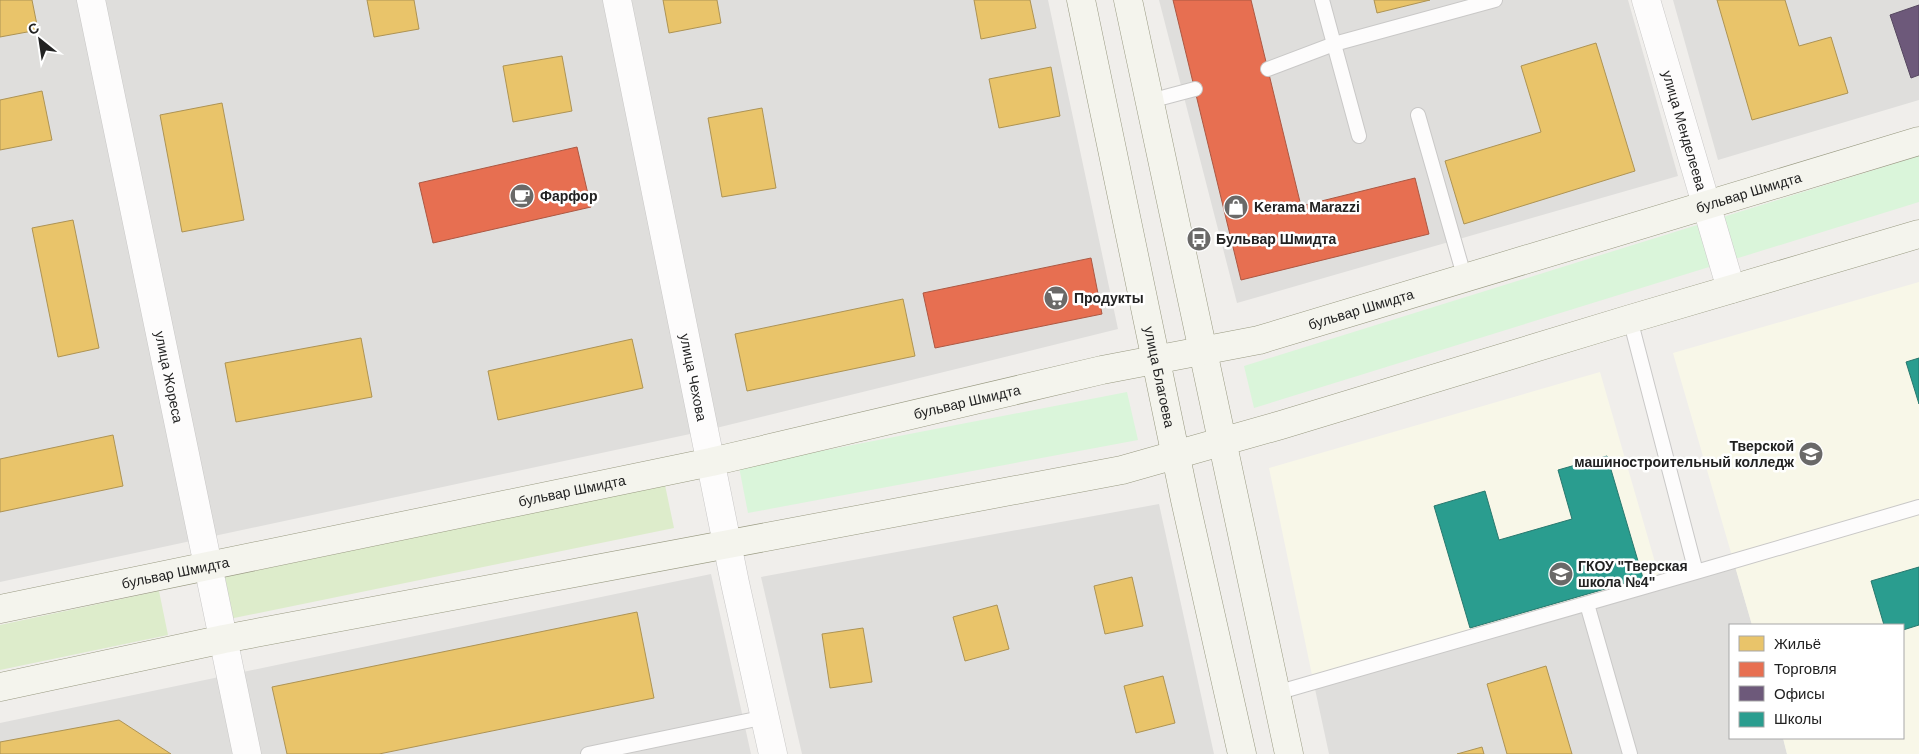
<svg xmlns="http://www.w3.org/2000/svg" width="1919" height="754" font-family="Helvetica,sans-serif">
<rect width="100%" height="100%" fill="#f0eeeb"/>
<path fill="#dfdedc" d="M 0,0 L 1048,0 L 1118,329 L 704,431 L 0,582 Z
M 1159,0 L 1628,0 L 1678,176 L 1237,303 Z
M 1673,0 L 1919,0 L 1919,100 L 1718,160 Z
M 1159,504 L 1214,754 L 802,754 L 761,577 Z
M 1732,555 L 1752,625 L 1730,625 L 1730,738 L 1783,738 L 1787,754 L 1329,754 L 1312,675 Z
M 711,574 L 751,754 L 0,754 L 0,723 Z"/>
<path fill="#f8f7e8" d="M 1919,282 L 1919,754 L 1787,754 L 1783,738 L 1903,738 L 1903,625 L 1752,625 L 1673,353 Z
M 1600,372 L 1659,576 L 1312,675 L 1269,468 Z"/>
<path fill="#ddeccb" d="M 665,485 L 674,528 L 229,619 L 221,578 Z
M 159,591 L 168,635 L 0,670 L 0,625 Z"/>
<path fill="#daf5da" d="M 1919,156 L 1919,202 L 1254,408 L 1244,366 Z
M 1127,392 L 1138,440 L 748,513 L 739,467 Z"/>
<path fill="#e9c46a" stroke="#ad9354" d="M 0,0 L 32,0 L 38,30 L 0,37 Z
M 367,0 L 414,0 L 419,29 L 374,37 Z
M 663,0 L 717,0 L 721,23 L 669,33 Z
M 974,0 L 1030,0 L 1036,28 L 981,39 Z
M 1374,0 L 1430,0 L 1377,13 Z
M 1717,0 L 1785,0 L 1799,46 L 1831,37 L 1848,93 L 1752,120 Z
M 1596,43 L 1635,171 L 1464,224 L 1445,161 L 1541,132 L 1521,66 Z
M 562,56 L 572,111 L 513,122 L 503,66 Z
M 1051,67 L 1060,116 L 999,128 L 989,79 Z
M 42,91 L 52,140 L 0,150 L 0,100 Z
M 222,103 L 244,220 L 182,232 L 160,115 Z
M 762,108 L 776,188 L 722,197 L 708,118 Z
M 73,220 L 99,348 L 58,357 L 32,228 Z
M 903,299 L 915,356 L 747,391 L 735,334 Z
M 361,338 L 372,397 L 236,422 L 225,363 Z
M 632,339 L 643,388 L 498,420 L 488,371 Z
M 113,435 L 123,486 L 0,512 L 0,459 Z
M 1132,577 L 1143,626 L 1105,634 L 1094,586 Z
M 997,605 L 1009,649 L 965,661 L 953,617 Z
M 637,612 L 654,698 L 379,754 L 287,754 L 272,687 Z
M 863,628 L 872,682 L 830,688 L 822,634 Z
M 1546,666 L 1572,754 L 1507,754 L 1487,684 Z
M 1163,676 L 1175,723 L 1136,733 L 1124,686 Z
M 119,720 L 171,754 L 0,754 L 0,742 Z
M 1482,747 L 1484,754 L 1457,754 Z"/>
<path fill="#e76f51" stroke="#ac5843" d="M 1173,0 L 1251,0 L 1301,206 L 1415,178 L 1429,234 L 1241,280 Z
M 577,147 L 591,207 L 433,243 L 419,183 Z
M 1091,258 L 1102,314 L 935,348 L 923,293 Z"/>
<path fill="#6d597a" stroke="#564860" d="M 1919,5 L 1919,75 L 1911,78 L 1890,15 Z"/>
<path fill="#2a9d8f" stroke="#28786e" d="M 1919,358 L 1919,404 L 1906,362 Z
M 1607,456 L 1643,578 L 1470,628 L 1434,506 L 1485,491 L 1499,540 L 1572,519 L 1558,470 Z
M 1919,567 L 1919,625 L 1903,630 L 1903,625 L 1884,625 L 1871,581 Z"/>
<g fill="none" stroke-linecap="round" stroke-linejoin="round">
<defs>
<path id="lane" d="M 1322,0 L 1359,136
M 1268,69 L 1334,44 L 1495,0
M 1150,101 L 1195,89
M 1418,115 L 1465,279
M 1630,319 L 1696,572 L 1919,507
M 1587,604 L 1630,754
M 1276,693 L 1696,572
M 588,754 L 766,717"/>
<g id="street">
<path id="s1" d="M 91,0 L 247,754"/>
<path id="s2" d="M 617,0 L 735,583 L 773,754"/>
<path id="s3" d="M 1646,0 L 1731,289"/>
</g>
<g id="secondary">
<path id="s4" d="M 1081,0 L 1185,500 L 1242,754"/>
<path d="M 1128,0 L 1289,754"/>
<path id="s5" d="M 0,609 L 711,462 L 1102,370 L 1259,340 L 1919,141"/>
<path d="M 0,687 L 224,639 L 1122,470 L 1281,425 L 1630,319 L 1919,234"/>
</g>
</defs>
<use href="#lane" stroke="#c9c8c7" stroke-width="16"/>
<use href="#street" stroke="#c9c8c7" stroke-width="29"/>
<use href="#secondary" stroke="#999a82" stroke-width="29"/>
<use href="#lane" stroke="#fdfcfc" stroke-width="14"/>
<use href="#street" stroke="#fdfcfc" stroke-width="28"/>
<use href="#secondary" stroke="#f4f4ed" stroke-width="28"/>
</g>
<defs>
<symbol id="cafe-disc" viewBox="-11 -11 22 22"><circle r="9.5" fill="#6a6968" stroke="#fff"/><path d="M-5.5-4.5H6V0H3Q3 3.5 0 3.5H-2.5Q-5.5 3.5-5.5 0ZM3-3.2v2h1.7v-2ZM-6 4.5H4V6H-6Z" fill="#fff"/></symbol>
<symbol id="shop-disc" viewBox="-11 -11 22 22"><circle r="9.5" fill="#6a6968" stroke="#fff"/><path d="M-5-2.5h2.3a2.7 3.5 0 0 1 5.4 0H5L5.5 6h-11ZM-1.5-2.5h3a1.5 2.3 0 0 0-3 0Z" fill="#fff"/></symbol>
<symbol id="bus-disc" viewBox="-11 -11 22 22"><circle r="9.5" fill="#6a6968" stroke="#fff"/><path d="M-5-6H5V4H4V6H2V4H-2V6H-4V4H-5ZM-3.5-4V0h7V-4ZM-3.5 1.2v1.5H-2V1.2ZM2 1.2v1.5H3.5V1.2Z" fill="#fff"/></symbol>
<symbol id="supermarket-disc" viewBox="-11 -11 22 22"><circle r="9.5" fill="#6a6968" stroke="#fff"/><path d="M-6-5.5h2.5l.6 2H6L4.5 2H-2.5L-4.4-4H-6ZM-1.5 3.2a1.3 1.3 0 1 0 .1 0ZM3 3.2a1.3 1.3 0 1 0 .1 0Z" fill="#fff"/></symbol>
<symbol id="university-disc" viewBox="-11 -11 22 22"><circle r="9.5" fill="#6a6968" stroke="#fff"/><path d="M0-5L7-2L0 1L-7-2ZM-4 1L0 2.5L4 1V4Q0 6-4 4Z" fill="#fff"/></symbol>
<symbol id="school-disc" viewBox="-11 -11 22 22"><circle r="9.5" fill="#6a6968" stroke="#fff"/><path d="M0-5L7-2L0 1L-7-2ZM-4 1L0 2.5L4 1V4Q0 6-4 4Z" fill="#fff"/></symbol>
</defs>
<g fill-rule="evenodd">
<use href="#cafe-disc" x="508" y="182" width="28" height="28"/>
<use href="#shop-disc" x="1222" y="193" width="28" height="28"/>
<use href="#bus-disc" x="1185" y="225" width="28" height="28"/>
<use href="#supermarket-disc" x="1042" y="284" width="28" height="28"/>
<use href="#university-disc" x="1797" y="440" width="28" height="28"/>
<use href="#school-disc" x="1547" y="560" width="28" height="28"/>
</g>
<g text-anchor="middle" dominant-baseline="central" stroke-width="5" stroke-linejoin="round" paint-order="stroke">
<g font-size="14" fill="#222" stroke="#fff">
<text stroke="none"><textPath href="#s3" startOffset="136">улица Менделеева</textPath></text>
<text stroke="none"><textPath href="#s5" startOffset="1799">бульвар Шмидта</textPath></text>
<text stroke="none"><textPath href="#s5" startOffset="1394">бульвар Шмидта</textPath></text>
<text stroke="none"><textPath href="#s1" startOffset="385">улица Жореса</textPath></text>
<text stroke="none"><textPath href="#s2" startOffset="385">улица Чехова</textPath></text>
<text stroke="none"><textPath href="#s4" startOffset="385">улица Благоева</textPath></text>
<text stroke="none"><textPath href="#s5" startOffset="989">бульвар Шмидта</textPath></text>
<text stroke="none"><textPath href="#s5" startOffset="584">бульвар Шмидта</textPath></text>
<text stroke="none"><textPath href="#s5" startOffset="179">бульвар Шмидта</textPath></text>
</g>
<g font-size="14" font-weight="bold" fill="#222" stroke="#fff" text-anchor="start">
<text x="540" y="196">Фарфор</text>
<text x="1254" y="207">Kerama Marazzi</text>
<text x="1216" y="239">Бульвар Шмидта</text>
<text x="1074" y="298">Продукты</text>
<text x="1794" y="446" text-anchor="end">Тверской<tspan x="1794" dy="16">машиностроительный колледж</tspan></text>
<text x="1578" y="566">ГКОУ "Тверская<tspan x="1578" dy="16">школа №4"</tspan></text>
</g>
</g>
<rect x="1729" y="624" width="175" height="115" fill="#ffffff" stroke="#a7a7a7"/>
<rect x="1739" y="636" width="25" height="15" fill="#e9c46a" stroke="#a7a7a7"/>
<text x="1774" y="649" font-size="15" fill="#222222">Жильё</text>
<rect x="1739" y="662" width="25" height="15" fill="#e76f51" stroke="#a7a7a7"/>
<text x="1774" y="674" font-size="15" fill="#222222">Торговля</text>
<rect x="1739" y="686" width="25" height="15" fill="#6d597a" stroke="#a7a7a7"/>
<text x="1774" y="699" font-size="15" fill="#222222">Офисы</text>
<rect x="1739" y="712" width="25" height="15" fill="#2a9d8f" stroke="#a7a7a7"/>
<text x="1774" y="724" font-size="15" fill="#222222">Школы</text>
<g transform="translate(40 40) rotate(330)" stroke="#ffffff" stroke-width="4" paint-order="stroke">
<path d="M0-4L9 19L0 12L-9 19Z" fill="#222222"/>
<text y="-8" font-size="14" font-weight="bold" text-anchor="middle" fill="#222222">С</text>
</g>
</svg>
